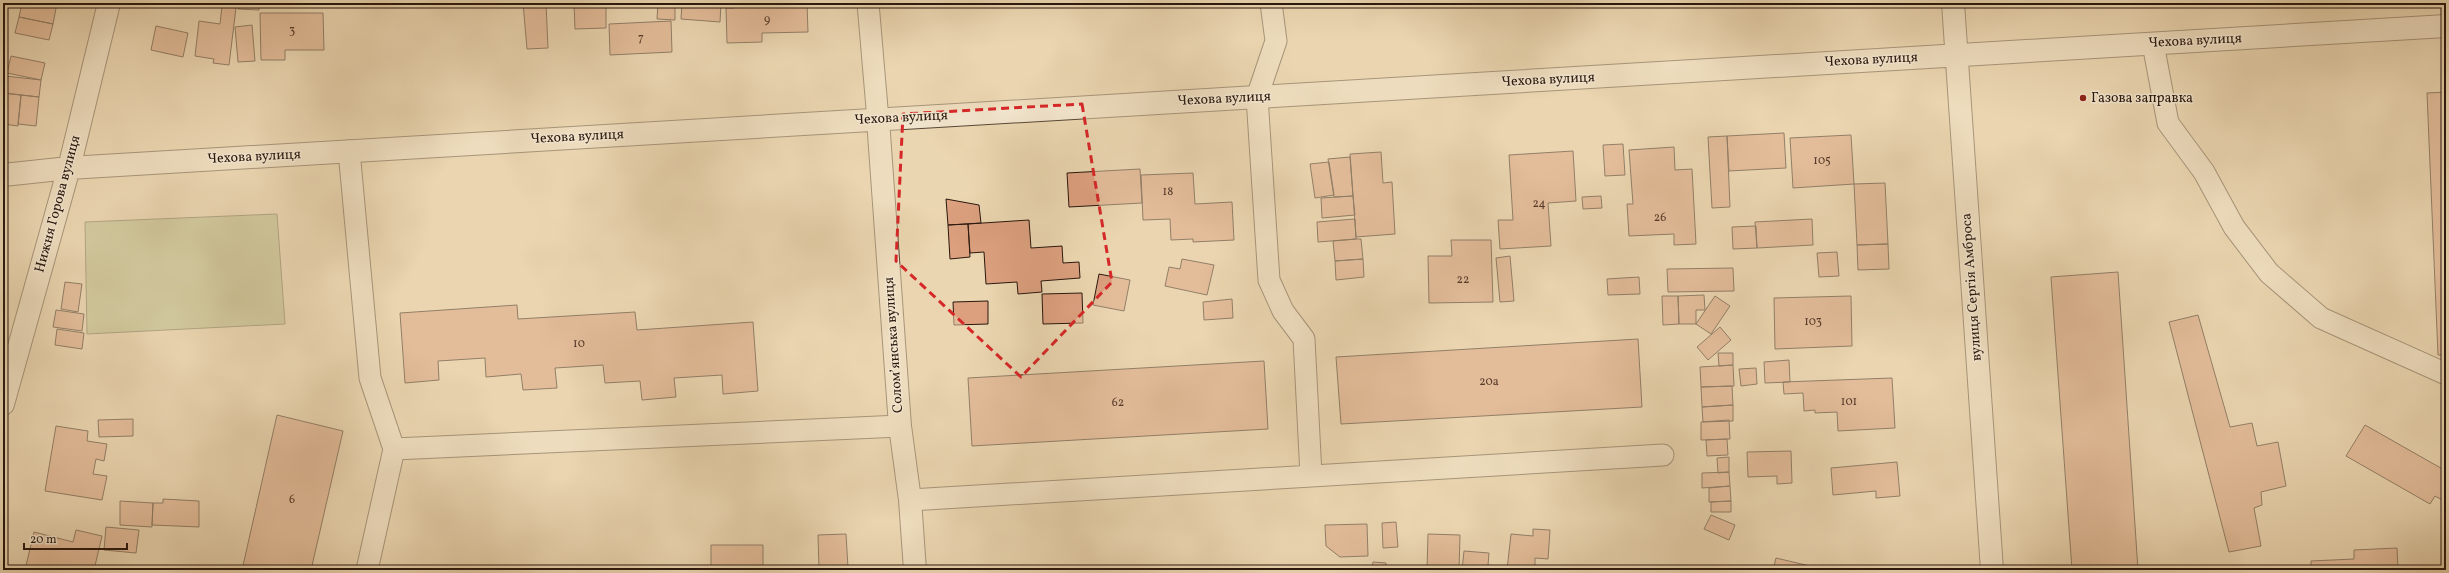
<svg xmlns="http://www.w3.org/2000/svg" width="2449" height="573" font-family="Vollkorn,serif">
<rect width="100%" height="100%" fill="#ead6b0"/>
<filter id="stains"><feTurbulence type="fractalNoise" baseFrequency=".005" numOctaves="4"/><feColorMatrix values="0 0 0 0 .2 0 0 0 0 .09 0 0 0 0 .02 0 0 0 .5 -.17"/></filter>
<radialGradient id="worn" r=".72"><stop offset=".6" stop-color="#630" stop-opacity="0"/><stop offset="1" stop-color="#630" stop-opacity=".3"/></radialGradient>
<path fill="#b8bd8b" stroke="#706a4c" d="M 277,214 L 285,324 L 87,334 L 85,222 Z"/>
<path fill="#dca07f" stroke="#29170e" d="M 22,3 L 57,3 L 53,24 L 19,17 Z
M 239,3 L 259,3 L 259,10 L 238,9 Z
M 523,3 L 546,3 L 548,48 L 527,49 Z
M 574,3 L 606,3 L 606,28 L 575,29 Z
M 658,3 L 675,3 L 675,20 L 657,19 Z
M 682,3 L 721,3 L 720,22 L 681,19 Z
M 724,3 L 807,3 L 808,32 L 762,33 L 762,42 L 727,43 L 726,8 L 734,8 L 734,3 Z
M 222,6 L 236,8 L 229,65 L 213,63 L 214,59 L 195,56 L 199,21 L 220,24 Z
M 260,13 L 323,13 L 324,50 L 285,50 L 285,60 L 261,60 Z
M 19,17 L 53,24 L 49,40 L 15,33 Z
M 671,21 L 672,52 L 610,55 L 609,24 Z
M 252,25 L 255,61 L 238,62 L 235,27 Z
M 156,26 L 188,33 L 183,57 L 151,50 Z
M 11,56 L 45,63 L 41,80 L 7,73 Z
M 5,76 L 41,80 L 39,97 L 3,93 Z
M 2446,92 L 2446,355 L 2438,355 L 2427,93 Z
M 3,93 L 21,95 L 18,126 L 3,124 Z
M 21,95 L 39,97 L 36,126 L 18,124 Z
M 1784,133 L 1786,168 L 1729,171 L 1727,136 Z
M 1851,135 L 1854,184 L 1793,188 L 1790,138 Z
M 1727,136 L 1730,207 L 1712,208 L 1708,137 Z
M 1623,144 L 1625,175 L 1605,176 L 1603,145 Z
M 1674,147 L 1675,170 L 1692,169 L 1696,244 L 1674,245 L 1674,234 L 1629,236 L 1627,204 L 1633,204 L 1629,150 Z
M 1573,151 L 1576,201 L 1548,203 L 1551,246 L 1500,249 L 1498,220 L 1513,220 L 1509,155 Z
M 1381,152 L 1383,183 L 1392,182 L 1395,234 L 1356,237 L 1350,154 Z
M 1350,157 L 1353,196 L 1334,197 L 1328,159 Z
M 1329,162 L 1334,195 L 1315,198 L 1310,164 Z
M 1140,169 L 1142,203 L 1069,207 L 1067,173 Z
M 1193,173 L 1195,204 L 1232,202 L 1234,240 L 1193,242 L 1193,239 L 1171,240 L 1170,219 L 1143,220 L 1141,175 Z
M 1885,183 L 1888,244 L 1857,245 L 1854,184 Z
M 1353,196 L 1355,215 L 1322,218 L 1321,198 Z
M 1601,196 L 1602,208 L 1583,209 L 1582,197 Z
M 946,199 L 979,205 L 981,223 L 948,225 Z
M 1355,219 L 1356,239 L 1318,242 L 1317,222 Z
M 1812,219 L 1813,245 L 1757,248 L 1755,222 Z
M 1029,220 L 1031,248 L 1062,246 L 1063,263 L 1079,262 L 1080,278 L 1041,281 L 1042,292 L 1018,294 L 1017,282 L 986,284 L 984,252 L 970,253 L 968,224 Z
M 968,224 L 970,257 L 950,259 L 948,225 Z
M 1756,226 L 1757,248 L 1733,249 L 1732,227 Z
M 1356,239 L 1361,239 L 1363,259 L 1335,261 L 1333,241 Z
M 1451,240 L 1491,240 L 1493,302 L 1429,303 L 1428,256 L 1452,256 Z
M 1888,244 L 1889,269 L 1858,270 L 1857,245 Z
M 1837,252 L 1839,276 L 1819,277 L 1817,253 Z
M 1510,256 L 1514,301 L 1500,302 L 1496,258 Z
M 1182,259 L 1214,265 L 1207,295 L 1165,286 L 1169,267 L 1180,269 Z
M 1363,259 L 1364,277 L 1336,280 L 1335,261 Z
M 1733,268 L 1734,291 L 1668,292 L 1667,269 Z
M 2118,272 L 2138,570 L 2072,570 L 2051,277 Z
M 1099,274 L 1130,280 L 1124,311 L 1093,305 Z
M 1639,277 L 1640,294 L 1608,295 L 1607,279 Z
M 65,282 L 82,284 L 78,312 L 61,309 Z
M 1082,293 L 1083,323 L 1043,324 L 1042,294 Z
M 1704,295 L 1705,310 L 1696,310 L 1696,324 L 1679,324 L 1678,296 Z
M 1662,296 L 1678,296 L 1679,324 L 1663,325 Z
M 1715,296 L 1730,306 L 1711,334 L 1696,324 Z
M 1851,296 L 1852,346 L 1775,349 L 1774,298 Z
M 1232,299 L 1233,318 L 1204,320 L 1203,302 Z
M 988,301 L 988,324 L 954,325 L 953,302 Z
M 517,305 L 518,319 L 635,312 L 637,330 L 753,322 L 758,391 L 723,394 L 722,375 L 674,378 L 676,397 L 642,400 L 640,381 L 605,383 L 603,365 L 555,368 L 557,388 L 523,390 L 521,374 L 486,377 L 485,358 L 438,361 L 439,380 L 405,383 L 400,313 Z
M 56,310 L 84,314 L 82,331 L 53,327 Z
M 2198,315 L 2230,427 L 2252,423 L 2257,446 L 2278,442 L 2286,486 L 2261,492 L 2262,505 L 2254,508 L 2261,546 L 2229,552 L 2169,322 Z
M 1720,327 L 1731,340 L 1708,360 L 1697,347 Z
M 57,329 L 84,333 L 82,349 L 55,345 Z
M 1638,339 L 1642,407 L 1341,424 L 1336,357 Z
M 1718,353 L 1733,353 L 1733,365 L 1719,366 Z
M 1789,360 L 1790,382 L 1765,383 L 1764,362 Z
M 1264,361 L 1268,429 L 972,446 L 968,378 Z
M 1733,365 L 1734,386 L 1701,387 L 1700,367 Z
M 1756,368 L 1757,384 L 1741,386 L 1739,369 Z
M 1892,378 L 1895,428 L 1838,431 L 1837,412 L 1815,413 L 1815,410 L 1804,411 L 1803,393 L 1784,394 L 1783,382 Z
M 1732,386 L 1733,405 L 1702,407 L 1701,387 Z
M 1733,405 L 1733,421 L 1703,422 L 1702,407 Z
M 277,415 L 343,431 L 311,570 L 242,570 Z
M 133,419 L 133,436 L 99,437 L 98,420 Z
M 1729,420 L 1730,439 L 1701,440 L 1701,422 Z
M 2365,425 L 2446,471 L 2446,502 L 2435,496 L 2430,504 L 2346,456 Z
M 56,426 L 88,431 L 87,441 L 107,444 L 104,461 L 96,459 L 93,474 L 107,476 L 102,500 L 45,491 Z
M 1727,439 L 1728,455 L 1707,456 L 1706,440 Z
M 1791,451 L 1792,483 L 1777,484 L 1777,476 L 1748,477 L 1747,452 Z
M 1729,457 L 1729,472 L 1718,473 L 1717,458 Z
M 1897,462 L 1900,496 L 1876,498 L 1876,491 L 1833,495 L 1831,468 Z
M 1729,472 L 1730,486 L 1702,488 L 1702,473 Z
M 1730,486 L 1731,501 L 1709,502 L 1709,488 Z
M 163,499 L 199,501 L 199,527 L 152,525 L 153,503 L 163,503 Z
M 120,501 L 153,503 L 152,527 L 120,525 Z
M 1731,501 L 1731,512 L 1711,512 L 1711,502 Z
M 1711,515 L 1735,525 L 1729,540 L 1704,529 Z
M 1396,522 L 1398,547 L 1383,548 L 1382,523 Z
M 1367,524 L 1368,556 L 1340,557 L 1326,546 L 1325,525 Z
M 106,527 L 139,530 L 136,553 L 104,550 Z
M 1533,529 L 1550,530 L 1548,559 L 1535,558 L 1535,570 L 1507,570 L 1511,534 L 1533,536 Z
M 76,530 L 102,536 L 94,570 L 25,570 L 34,532 L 73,542 Z
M 846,534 L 848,568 L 819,569 L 818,535 Z
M 1428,534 L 1460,535 L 1459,570 L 1427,570 Z
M 711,545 L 763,545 L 763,570 L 711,570 Z
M 2397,548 L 2398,570 L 2311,570 L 2311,561 L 2354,559 L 2354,550 Z
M 1464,551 L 1489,553 L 1488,565 L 1493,566 L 1492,570 L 1462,570 Z
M 1776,558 L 1827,570 L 1773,570 Z
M 1373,562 L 1386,563 L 1386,570 L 1372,570 Z
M 1837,568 L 1855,570 L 1837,570 Z"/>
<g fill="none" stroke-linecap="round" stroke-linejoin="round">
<defs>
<path id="lane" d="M 868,3 L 878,120
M 1271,3 L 1276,41 L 1257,97 L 1269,280 L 1283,311 L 1304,339 L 1311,475
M 2153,44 L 2168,123 L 2204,172 L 2234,227 L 2269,273 L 2321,318 L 2446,374
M 349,151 L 370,378 L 394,449
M 910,500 L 1663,455
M 367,570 L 394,449 L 900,426"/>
<path id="street" d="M 1953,3 L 1992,570
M 878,120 L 900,426 L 910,500 L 915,570
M 3,175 L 69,168 L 2446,26
M 3,404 L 69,168 L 109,3"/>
</defs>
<use href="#lane" stroke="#594736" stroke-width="23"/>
<use href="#street" stroke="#594736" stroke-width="24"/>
<use href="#lane" stroke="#f1e4cc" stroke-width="21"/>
<use href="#street" stroke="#f1e4cc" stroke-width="22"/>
</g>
<path d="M0 0H2449V573H0ZM 1082,104 L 1112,282 L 1021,377 L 896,261 L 903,114 Z" fill="#ead6b0" fill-opacity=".55" fill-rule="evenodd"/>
<path fill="none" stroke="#d62828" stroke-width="3" stroke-dasharray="8 5" stroke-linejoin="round" d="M 1082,104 L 1112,282 L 1021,377 L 896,261 L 903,114 Z"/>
<circle fill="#8f2418" stroke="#f1e4cc" stroke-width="1.5" cx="2083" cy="98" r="4"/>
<g text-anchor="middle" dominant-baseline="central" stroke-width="3" stroke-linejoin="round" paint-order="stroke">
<g font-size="12" fill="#56392a">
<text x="767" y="20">9</text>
<text x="292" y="31">3</text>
<text x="641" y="38">7</text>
<text x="1822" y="161">105</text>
<text x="1168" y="192">18</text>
<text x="1539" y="204">24</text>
<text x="1660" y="218">26</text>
<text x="1463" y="280">22</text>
<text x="1813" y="322">103</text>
<text x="579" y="344">10</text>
<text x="1489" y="382">20а</text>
<text x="1849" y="402">101</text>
<text x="1118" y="403">62</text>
<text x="292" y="500">6</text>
</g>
<g font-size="14" fill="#29170e" stroke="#f1e4cc">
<text transform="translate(2195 41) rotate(-3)">Чехова вулиця</text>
<text transform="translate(1871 60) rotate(-3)">Чехова вулиця</text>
<text transform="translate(1548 80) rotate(-3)">Чехова вулиця</text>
<text transform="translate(1224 99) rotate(-3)">Чехова вулиця</text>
<text transform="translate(901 118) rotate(-3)">Чехова вулиця</text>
<text transform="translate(577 137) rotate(-3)">Чехова вулиця</text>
<text transform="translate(254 157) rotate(-3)">Чехова вулиця</text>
<text transform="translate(58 204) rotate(-75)">Нижня Горова вулиця</text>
<text transform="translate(1972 287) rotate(-94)">вулиця Сергія Амброса</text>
<text transform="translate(894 345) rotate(-94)">Соломʼянська вулиця</text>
</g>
<g font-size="14" fill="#29170e" stroke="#f1e4cc" text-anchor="start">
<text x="2091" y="98">Газова заправка</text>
</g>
</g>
<rect width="2449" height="573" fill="none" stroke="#ead6b0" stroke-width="16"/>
<rect x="4" y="4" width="2441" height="565" fill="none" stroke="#29170e" stroke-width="2"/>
<rect x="8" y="8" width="2433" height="557" fill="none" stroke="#29170e"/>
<path d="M24 543v6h103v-6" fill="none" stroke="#29170e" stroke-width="2"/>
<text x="30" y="543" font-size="12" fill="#29170e" stroke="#f1e4cc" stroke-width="3" paint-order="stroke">20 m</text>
<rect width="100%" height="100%" filter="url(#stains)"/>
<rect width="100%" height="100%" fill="url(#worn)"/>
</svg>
